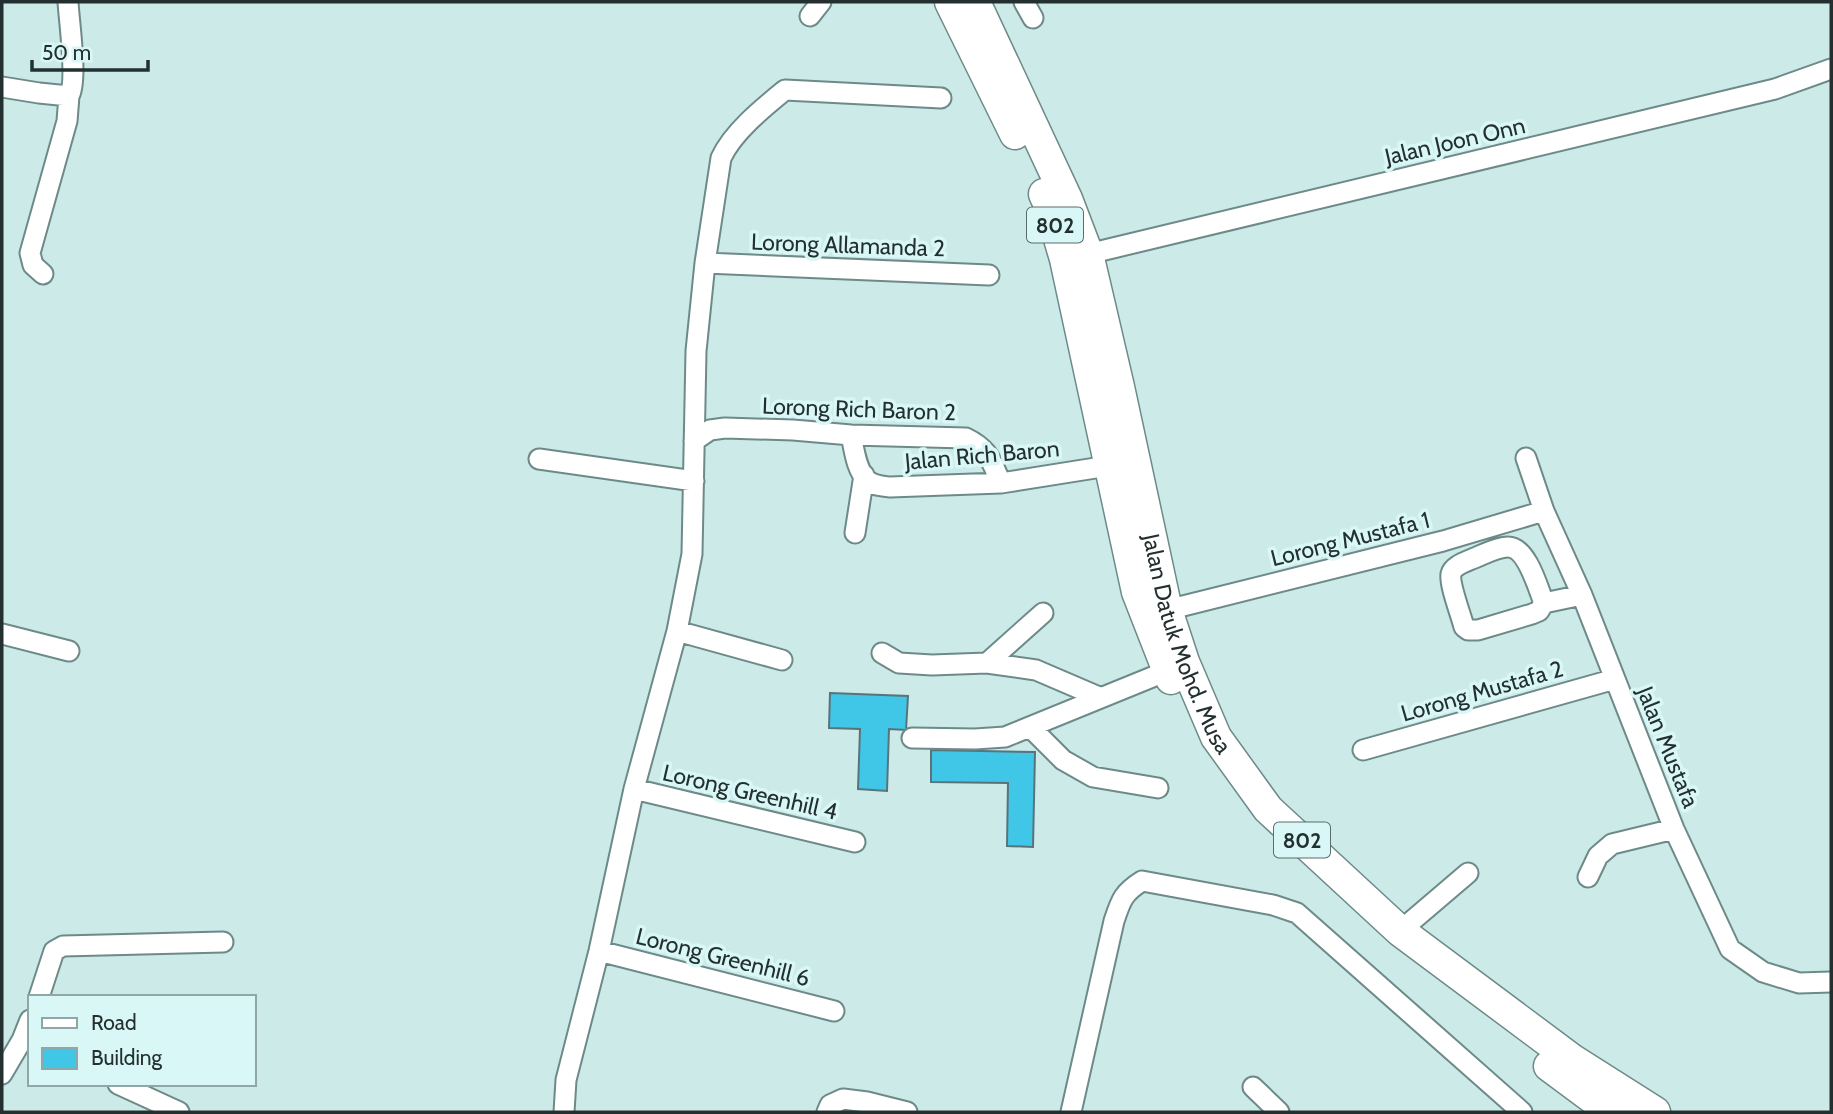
<svg xmlns="http://www.w3.org/2000/svg" width="1833" height="1114" font-family="Cabin,sans-serif">
<rect width="100%" height="100%" fill="#cbeae8"/>
<path fill="#40c6e6" stroke="#59737b" stroke-width="2" d="M 830,693 L 908,696 L 906,730 L 889,729 L 887,791 L 858,789 L 860,729 L 829,728 Z
M 931,750 L 1035,752 L 1033,847 L 1007,846 L 1008,783 L 931,782 Z"/>
<g fill="none" stroke-linecap="round" stroke-linejoin="round">
<defs>
<path id="minor" d="M 1024,2 L 1033,18
M 810,16 L 821,2
M 2,87 L 39,93 L 69,96 C 78,82 69,21 68,2
M 1088,254 L 1775,89 L 1831,69
M 705,263 L 989,275
M 43,274 L 33,265 L 30,253 L 67,121 L 69,96
M 851,435 C 854,448 856,470 867,480 C 873,486 882,486 890,487 L 1001,483 L 1108,466
M 694,441 L 710,430 L 725,428 L 793,430 L 851,435 L 966,438 C 989,449 991,461 1001,483
M 1526,458 L 1544,511 L 1582,595 L 1674,829 L 1730,949 L 1763,972 L 1799,983 L 1831,982
M 539,459 L 694,481
M 855,533 L 864,475
M 1544,603 C 1538,588 1527,547 1508,547 C 1496,547 1483,555 1472,559 C 1465,562 1453,566 1451,574 C 1449,584 1461,615 1464,627 L 1468,630 L 1478,630 L 1532,614 L 1539,611 L 1544,603 L 1582,595
M 1167,610 L 1443,541 L 1544,511
M 677,631 L 782,660
M 2,634 L 69,651
M 882,653 L 899,663 L 932,665 L 987,663 L 1036,670 L 1099,697
M 987,663 L 1043,613
M 1030,727 L 1063,760 L 1093,777 L 1158,788
M 912,738 L 975,739 L 1005,737 L 1167,671
M 1363,750 L 1615,679
M 634,789 L 855,842
M 1588,877 L 1598,856 L 1612,844 L 1674,829
M 1400,931 L 1468,873
M 599,951 L 834,1011
M 39,997 L 54,951 L 63,946 L 223,942
M 2,1074 L 22,1040 L 30,1020
M 118,1084 L 179,1112
M 1253,1087 L 1279,1112
M 564,1112 L 566,1080 L 599,951 L 634,789 L 677,631 L 692,554 L 696,351 L 705,263 L 721,158 C 733,132 763,108 785,90 L 941,98
M 827,1112 L 830,1105 L 843,1099 L 867,1102 L 907,1112
M 1071,1112 L 1114,921 C 1121,900 1123,893 1142,881 L 1273,905 L 1297,913 L 1522,1112"/>
<g id="highway">
<path d="M 950,2 L 1015,134"/>
<path id="s1" d="M 975,2 L 1067,199 L 1088,254 L 1119,387 L 1167,610 L 1184,662 L 1216,737 L 1268,809 L 1400,931 L 1573,1060 L 1655,1112"/>
<path d="M 1044,194 L 1049,205 L 1065,259 L 1137,592 L 1171,679"/>
<path d="M 1549,1066 L 1611,1112"/>
</g>
</defs>
<use href="#minor" stroke="#6d8a89" stroke-width="23"/>
<use href="#highway" stroke="#6d8a89" stroke-width="33"/>
<use href="#minor" stroke="#fff" stroke-width="19"/>
<use href="#highway" stroke="#fff" stroke-width="30"/>
</g>
<g text-anchor="middle" dominant-baseline="central" stroke-width="7" stroke-linejoin="round" paint-order="stroke">
<g fill="#d8f7f6" stroke="#5a6c6b" stroke-width="2">
<rect x="1027" y="207.5" width="56" height="35" rx="5"/>
<rect x="1274" y="822.5" width="56" height="35" rx="5"/>
</g>
<g font-size="21" font-weight="bold" fill="#243030">
<text x="1055" y="225">802</text>
<text x="1302" y="840">802</text>
</g>
<g font-size="23" fill="#243030" stroke="#d8f7f6">
<text transform="translate(1455 141) rotate(-13)">Jalan Joon Onn</text>
<text transform="translate(848 245) rotate(2)">Lorong Allamanda 2</text>
<text transform="translate(859 409) rotate(2)">Lorong Rich Baron 2</text>
<text transform="translate(982 455) rotate(-5)">Jalan Rich Baron</text>
<text transform="translate(1350 539) rotate(-14)">Lorong Mustafa 1</text>
<text stroke="none"><textPath href="#s1" startOffset="679">Jalan Datuk Mohd. Musa</textPath></text>
<text transform="translate(1482 691) rotate(-16)">Lorong Mustafa 2</text>
<text transform="translate(1668 747) rotate(68)">Jalan Mustafa</text>
<text transform="translate(750 792) rotate(13)">Lorong Greenhill 4</text>
<text transform="translate(723 957) rotate(14)">Lorong Greenhill 6</text>
</g>
</g>
<rect width="1833" height="1114" fill="none" stroke="#243030" stroke-width="7"/>
<rect x="28" y="995" width="228" height="91" fill="#d8f7f6" stroke="#90a7a7" stroke-width="2"/>
<rect x="42" y="1018" width="35" height="10" fill="#ffffff" stroke="#90a7a7" stroke-width="2"/>
<text x="91" y="1030" font-size="21" fill="#243030">Road</text>
<rect x="42" y="1048" width="35" height="21" fill="#40c6e6" stroke="#90a7a7" stroke-width="2"/>
<text x="91" y="1065" font-size="21" fill="#243030">Building</text>
<path d="M32 60v10h116v-10" fill="none" stroke="#243030" stroke-width="3.5"/>
<text x="42" y="60" font-size="21" fill="#243030" stroke="#d8f7f6" stroke-width="5" paint-order="stroke">50 m</text>
</svg>
